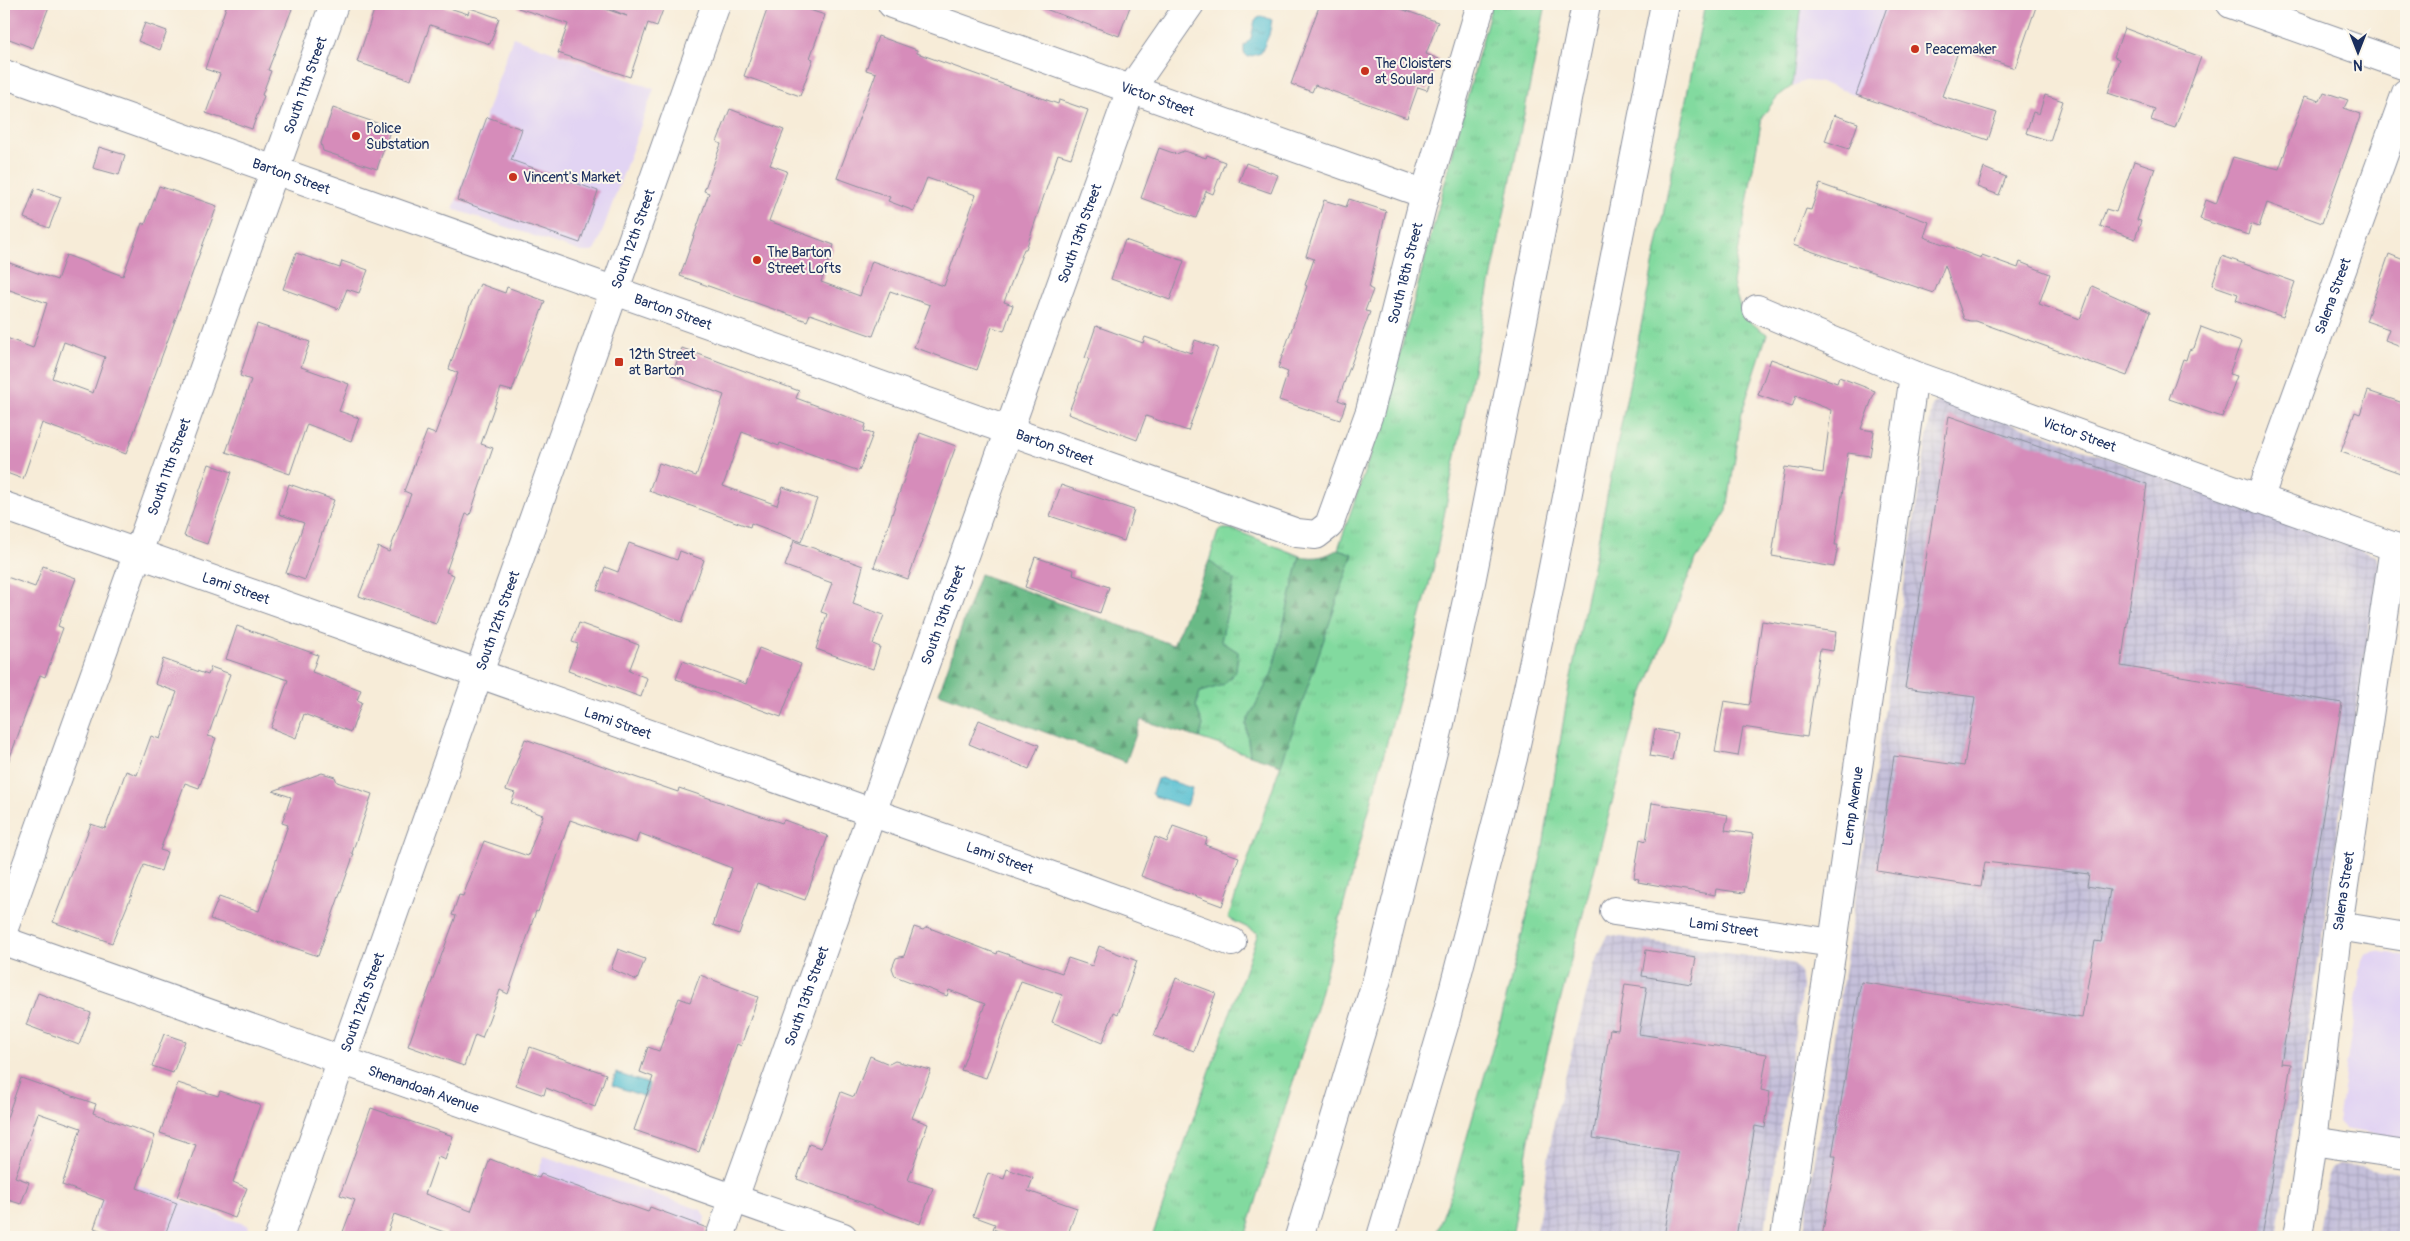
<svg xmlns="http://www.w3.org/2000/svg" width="2410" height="1241" font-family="Pangolin,sans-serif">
<defs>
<pattern id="industrial-grid" width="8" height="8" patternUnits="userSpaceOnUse" patternTransform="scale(1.25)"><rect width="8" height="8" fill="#c5c0da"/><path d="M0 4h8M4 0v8" fill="none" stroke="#a9a5be"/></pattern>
<pattern id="grass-tufts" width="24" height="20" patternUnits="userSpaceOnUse" patternTransform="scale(1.25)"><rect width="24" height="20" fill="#82da9f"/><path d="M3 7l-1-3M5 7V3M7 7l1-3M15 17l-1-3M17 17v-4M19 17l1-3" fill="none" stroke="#70bb8b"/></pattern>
<pattern id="forest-firs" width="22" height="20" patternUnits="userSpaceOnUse" patternTransform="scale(1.25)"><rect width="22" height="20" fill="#69ba86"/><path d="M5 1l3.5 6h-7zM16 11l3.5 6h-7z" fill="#569871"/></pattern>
<pattern id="water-ripples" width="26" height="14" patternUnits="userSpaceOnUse" patternTransform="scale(1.25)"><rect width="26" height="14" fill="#56c0d1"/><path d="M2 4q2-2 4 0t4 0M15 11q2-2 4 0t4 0" fill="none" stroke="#469cad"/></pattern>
</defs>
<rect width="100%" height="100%" fill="#fbf7ec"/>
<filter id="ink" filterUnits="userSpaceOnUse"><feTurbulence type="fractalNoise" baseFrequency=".02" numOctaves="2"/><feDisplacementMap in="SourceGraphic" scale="10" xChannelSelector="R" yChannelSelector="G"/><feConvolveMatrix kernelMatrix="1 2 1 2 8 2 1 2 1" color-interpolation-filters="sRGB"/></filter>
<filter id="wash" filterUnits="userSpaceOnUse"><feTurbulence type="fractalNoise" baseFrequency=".0096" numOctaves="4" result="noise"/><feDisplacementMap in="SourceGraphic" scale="20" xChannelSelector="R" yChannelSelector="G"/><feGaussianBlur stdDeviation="1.12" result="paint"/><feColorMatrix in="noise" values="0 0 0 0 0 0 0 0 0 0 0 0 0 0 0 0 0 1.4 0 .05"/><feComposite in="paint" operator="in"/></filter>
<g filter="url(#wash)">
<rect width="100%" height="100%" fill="#f7ecd8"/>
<path fill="#e2d4f3" d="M 1802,4 L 1975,4 L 1933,121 L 1819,82 L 1805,81 L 1792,86 Z
M 513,37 L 654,89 L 597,246 L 592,252 L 582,252 L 453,209 Z
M 2376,951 L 2406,956 L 2406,1139 L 2344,1129 L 2338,1123 L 2362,959 L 2367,953 Z
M 544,1156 L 701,1210 L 705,1217 L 702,1237 L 515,1237 Z
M 111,1175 L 249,1226 L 245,1237 L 118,1237 L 92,1228 Z"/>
<path fill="url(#industrial-grid)" d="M 1939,400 L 1948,400 L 2376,555 L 2379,562 L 2276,1237 L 1803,1237 L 1932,406 Z
M 1608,935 L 1792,963 L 1800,971 L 1802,987 L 1764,1237 L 1536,1237 L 1555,1116 L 1594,965 Z
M 2340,1164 L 2406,1174 L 2406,1237 L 2318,1237 L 2327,1181 L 2331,1169 Z"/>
<path fill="url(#grass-tufts)" stroke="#4e847e" d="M 1492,4 L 1546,4 L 1434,566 L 1317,1005 L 1245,1237 L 1152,1237 L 1258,933 L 1228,918 L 1353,554 L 1338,549 L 1383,418 Z
M 1705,4 L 1802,4 L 1792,86 L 1777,97 L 1762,117 L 1733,283 C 1740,310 1743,319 1767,334 L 1742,412 L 1727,511 L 1693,565 L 1634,718 L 1539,1083 L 1512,1237 L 1435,1237 L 1450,1196 L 1502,1015 L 1542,853 L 1569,687 Z
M 1222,529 L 1232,529 L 1300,556 L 1272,673 L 1246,724 L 1250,755 L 1199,738 L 1203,725 L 1196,706 L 1200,692 L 1223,685 L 1236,671 L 1238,652 L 1221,641 L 1234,580 L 1209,561 L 1218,532 Z"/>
<path fill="url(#forest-firs)" stroke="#427472" d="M 1338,549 L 1353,554 L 1281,765 L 1250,755 L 1246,724 L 1272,673 L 1300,556 C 1316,559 1325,557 1338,549 Z
M 1209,561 L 1234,580 L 1221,641 L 1238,652 L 1236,671 L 1223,685 L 1200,692 L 1196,706 L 1203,725 L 1199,738 L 1141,720 L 1126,762 L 939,693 L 980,574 L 1173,645 Z"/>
<path fill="url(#water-ripples)" stroke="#387898" d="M 1260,17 L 1265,17 L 1272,20 L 1269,35 L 1261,53 L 1248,57 L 1244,53 L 1244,46 L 1251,38 L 1255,20 Z
M 1161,778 L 1192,788 L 1188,804 L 1185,806 L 1154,796 L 1152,793 L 1157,779 Z
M 616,1073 L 649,1084 L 645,1097 L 612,1085 Z"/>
<g id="blocks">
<path fill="#d68cba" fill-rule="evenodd" d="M 4,4 L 50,4 L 33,48 L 4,37 Z
M 227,4 L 277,4 L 292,9 L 268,70 L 271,71 L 262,95 L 264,96 L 252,129 L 206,113 L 220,74 L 205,69 Z
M 376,4 L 437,4 L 468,14 L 470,8 L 499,18 L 490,44 L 430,25 L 411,80 L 357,62 Z
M 519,4 L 590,4 L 627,16 L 603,6 L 603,4 L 665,4 L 657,26 L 648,23 L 630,77 L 558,53 L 568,24 L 518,8 Z
M 769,4 L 791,4 L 825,15 L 810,58 L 813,59 L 800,96 L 744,76 Z
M 1037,4 L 1131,4 L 1119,36 L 1037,6 Z
M 1320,4 L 1387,4 L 1438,22 L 1426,54 L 1439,59 L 1427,90 L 1418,87 L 1407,118 L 1315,85 L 1312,92 L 1291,84 Z
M 1888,4 L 2037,4 L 2015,68 L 1959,49 L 1942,96 L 1997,113 L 1988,140 L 1856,95 Z
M 145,23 L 167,31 L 160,50 L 138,41 Z
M 2124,28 L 2201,57 L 2175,128 L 2151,120 L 2155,109 L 2108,93 L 2119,59 L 2114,57 Z
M 878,36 L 917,50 L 917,53 L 1058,104 L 1059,100 L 1088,110 L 1071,158 L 1058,154 L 1026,249 L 1024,249 L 1004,302 L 1013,305 L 1004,331 L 992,327 L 977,370 L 914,347 L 930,305 L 890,291 L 873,336 L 810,314 L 807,321 L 680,276 L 709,193 L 704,191 L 721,144 L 717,142 L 730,109 L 784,130 L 770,165 L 787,171 L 769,221 L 834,245 L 821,282 L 860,296 L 872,261 L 944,286 L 976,195 L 927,178 L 914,211 L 888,201 L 890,197 L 837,178 L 876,73 L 866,70 Z
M 2324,92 L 2348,100 L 2344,108 L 2361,114 L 2322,223 L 2267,203 L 2259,227 L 2251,224 L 2248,235 L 2200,219 L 2206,200 L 2216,204 L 2233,157 L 2279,169 L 2305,96 L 2320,101 Z
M 2045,95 L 2063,101 L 2050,141 L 2026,133 L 2033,112 L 2039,114 Z
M 333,108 L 391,128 L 377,169 L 323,151 L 321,143 Z
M 1834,115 L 1858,123 L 1849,149 L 1825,141 Z
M 487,117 L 522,129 L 511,160 L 598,191 L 580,243 L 457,200 Z
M 99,147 L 125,155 L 119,175 L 93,168 Z
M 1159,148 L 1176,154 L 1184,151 L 1206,158 L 1207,155 L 1225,162 L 1213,194 L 1206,191 L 1196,218 L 1141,198 Z
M 2134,161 L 2155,168 L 2137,220 L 2141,221 L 2135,239 L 2100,226 L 2106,209 L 2116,212 Z
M 1246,163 L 1278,175 L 1271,193 L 1239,182 Z
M 1984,168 L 2006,177 L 1999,195 L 1977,187 Z
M 1820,184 L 1929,222 L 1924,237 L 1981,258 L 1982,255 L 2018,268 L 2020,262 L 2050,274 L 2039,304 L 2080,319 L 2092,286 L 2150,312 L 2127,376 L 1976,321 L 1970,321 L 1964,319 L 1945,265 L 1934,293 L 1793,245 L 1806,209 L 1811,210 Z
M 159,186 L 217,206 L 126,454 L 42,423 L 23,479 L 4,472 L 4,337 L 33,348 L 47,303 L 4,288 L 4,261 L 57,280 L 66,255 L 123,276 L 142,223 L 145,225 ZM 64,342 L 105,357 L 93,393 L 52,378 Z
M 35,188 L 61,197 L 49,228 L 24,218 Z
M 1349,199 L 1386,211 L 1369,288 L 1373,290 L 1365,311 L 1370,312 L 1338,400 L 1346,403 L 1340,420 L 1279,400 L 1288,372 L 1278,368 L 1307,286 L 1305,285 L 1314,259 L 1306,256 L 1324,200 L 1346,207 Z
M 1125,240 L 1184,261 L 1170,300 L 1111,279 Z
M 296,253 L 340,268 L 342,261 L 368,270 L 359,293 L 347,289 L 339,309 L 283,289 Z
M 2389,254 L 2406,261 L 2406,348 L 2385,340 L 2389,329 L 2366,321 Z
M 2222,256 L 2295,282 L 2283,317 L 2236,300 L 2238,294 L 2212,285 Z
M 480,284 L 505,293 L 507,287 L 545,301 L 512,391 L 501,388 L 481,444 L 493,448 L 477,494 L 470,515 L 466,514 L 446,572 L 454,575 L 436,624 L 359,596 L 378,547 L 389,552 L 411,494 L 404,491 L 427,431 L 435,434 L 458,373 L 449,369 L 470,306 Z
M 257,324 L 310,342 L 301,367 L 349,384 L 339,411 L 359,418 L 351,441 L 307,424 L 290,474 L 226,452 L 251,380 L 240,376 Z
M 1096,326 L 1143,343 L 1145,337 L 1191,353 L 1195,340 L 1218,348 L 1188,431 L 1146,416 L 1137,440 L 1068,414 L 1089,359 L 1085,358 Z
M 2201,327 L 2241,342 L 2229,374 L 2237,376 L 2222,417 L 2169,399 L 2183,359 L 2186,360 L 2189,350 L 2194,348 Z
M 682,348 L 799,391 L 796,398 L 866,424 L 864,431 L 873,434 L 859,471 L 780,443 L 779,446 L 742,432 L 723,486 L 777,505 L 783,487 L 817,499 L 801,542 L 751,523 L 750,527 L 649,491 L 659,463 L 696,476 L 724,395 L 672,375 Z
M 1771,359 L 1837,383 L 1839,377 L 1875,391 L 1861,429 L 1874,431 L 1870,456 L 1848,453 L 1835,545 L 1838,545 L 1834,567 L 1772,556 L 1785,467 L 1823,473 L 1831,410 L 1796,396 L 1792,407 L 1758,395 Z
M 2368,391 L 2406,404 L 2406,475 L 2341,452 L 2355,412 L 2360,414 Z
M 1949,416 L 2147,484 L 2121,666 L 2342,703 L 2281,1063 L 2291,1064 L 2262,1237 L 1822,1237 L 1836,1156 L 1832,1156 L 1861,982 L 2082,1018 L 2095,941 L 2101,942 L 2110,890 L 2087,886 L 2089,874 L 1985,862 L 1981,887 L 1877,871 L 1894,756 L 1964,766 L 1975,697 L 1905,688 Z
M 920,433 L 956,446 L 908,579 L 874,567 Z
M 209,464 L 232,472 L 207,544 L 184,536 Z
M 289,484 L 334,500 L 305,580 L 286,573 L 304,523 L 279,514 Z
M 1061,485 L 1134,510 L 1124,541 L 1050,516 Z
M 794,541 L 863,566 L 853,604 L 884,615 L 873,644 L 880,647 L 873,669 L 816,649 L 827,614 L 821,612 L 832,583 L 785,566 Z
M 629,543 L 677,560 L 680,551 L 704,560 L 682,622 L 597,590 L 605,567 L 618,572 Z
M 1035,557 L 1074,570 L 1073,575 L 1109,587 L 1100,613 L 1025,587 Z
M 43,566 L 76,578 L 58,626 L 63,628 L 45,677 L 40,675 L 6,768 L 4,767 L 4,576 L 35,587 Z
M 1762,621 L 1836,632 L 1833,651 L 1820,649 L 1807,737 L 1743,727 L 1738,756 L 1715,752 L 1724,701 L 1749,705 L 1750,702 Z
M 579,623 L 639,645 L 629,671 L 647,678 L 641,697 L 568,671 L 578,644 L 572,642 Z
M 237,626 L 318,655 L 312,672 L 361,690 L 357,700 L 362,702 L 351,732 L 304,714 L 296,738 L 271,728 L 288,680 L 226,659 Z
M 759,648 L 801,664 L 781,717 L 676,679 L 683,661 L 746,684 Z
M 163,659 L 208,675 L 211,667 L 230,674 L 208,736 L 216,738 L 199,788 L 185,783 L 160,850 L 167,852 L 161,871 L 144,865 L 112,943 L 53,922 L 91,824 L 105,829 L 126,771 L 137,775 L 151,736 L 160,739 L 177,692 L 155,684 Z
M 979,720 L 1039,745 L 1029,769 L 969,744 Z
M 1655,729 L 1677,733 L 1672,760 L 1650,756 Z
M 525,739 L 678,792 L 679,788 L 782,823 L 784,820 L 828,836 L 805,900 L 757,883 L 739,934 L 713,925 L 732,868 L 639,833 L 636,843 L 570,820 L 538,912 L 536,911 L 508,994 L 500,990 L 482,1038 L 475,1035 L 464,1066 L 408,1046 L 456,916 L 452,915 L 459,895 L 463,896 L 484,841 L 528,856 L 543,815 L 511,803 L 515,793 L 506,790 Z
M 322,773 L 335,777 L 337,782 L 372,794 L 352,853 L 354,854 L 318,956 L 210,919 L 219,897 L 259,911 L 288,825 L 282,823 L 291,797 L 273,791 Z
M 1652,803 L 1728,815 L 1725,830 L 1753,834 L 1744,893 L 1716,889 L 1715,895 L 1638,882 L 1639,879 L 1634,878 L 1640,839 L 1646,841 Z
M 1173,826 L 1207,838 L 1205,845 L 1239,857 L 1222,906 L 1141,876 L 1155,837 L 1167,842 Z
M 914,927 L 923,930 L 927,927 L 997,954 L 998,951 L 1062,973 L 1068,958 L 1092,966 L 1099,946 L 1137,961 L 1118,1014 L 1114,1012 L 1102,1043 L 1052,1022 L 1062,995 L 1021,981 L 986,1078 L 961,1070 L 985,1004 L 949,990 L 947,996 L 895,976 L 892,968 L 896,958 L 904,956 Z
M 618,949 L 645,959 L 637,980 L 611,969 Z
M 1646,950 L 1696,958 L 1691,984 L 1642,976 Z
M 700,975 L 758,997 L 741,1046 L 737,1044 L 699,1152 L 634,1130 L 653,1077 L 640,1072 L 648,1047 L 659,1051 L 679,998 L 690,1002 Z
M 1176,978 L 1216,993 L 1194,1051 L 1154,1036 Z
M 1625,984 L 1647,987 L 1639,1034 L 1767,1054 L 1761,1090 L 1770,1092 L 1765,1128 L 1755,1126 L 1736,1237 L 1664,1237 L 1678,1152 L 1593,1138 L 1610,1029 L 1618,1030 Z
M 38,993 L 91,1013 L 79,1045 L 26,1025 Z
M 164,1034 L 185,1041 L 173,1073 L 152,1066 Z
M 530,1047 L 606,1074 L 595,1107 L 546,1088 L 544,1095 L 516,1085 Z
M 870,1056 L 889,1064 L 895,1061 L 931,1070 L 912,1118 L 928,1124 L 908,1180 L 933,1188 L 920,1224 L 797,1179 L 809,1144 L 821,1148 L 841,1092 L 854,1097 Z
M 21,1078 L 96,1104 L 93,1113 L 155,1136 L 137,1188 L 177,1203 L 164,1237 L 119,1237 L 94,1228 L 104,1200 L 62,1185 L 81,1128 L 38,1113 L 15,1177 L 29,1182 L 21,1204 L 8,1200 L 4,1201 L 4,1126 Z
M 178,1083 L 218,1096 L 220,1091 L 260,1105 L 233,1182 L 247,1188 L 235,1218 L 177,1197 L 196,1145 L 160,1133 Z
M 371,1108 L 453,1136 L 445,1160 L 438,1157 L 425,1194 L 471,1211 L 490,1159 L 539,1178 L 541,1174 L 648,1212 L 650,1207 L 707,1228 L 705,1237 L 445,1237 L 447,1233 L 394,1214 L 386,1237 L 341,1237 L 355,1200 L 340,1195 Z
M 1007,1169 L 1033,1178 L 1028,1191 L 1077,1208 L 1067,1237 L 1017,1237 L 993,1229 L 995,1224 L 973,1216 L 988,1173 L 1004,1179 Z"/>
</g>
</g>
<g filter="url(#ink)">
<use href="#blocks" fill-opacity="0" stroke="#898e9b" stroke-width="1"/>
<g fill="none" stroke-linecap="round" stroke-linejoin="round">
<defs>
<g id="street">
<path id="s1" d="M 892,4 L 1425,194"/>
<path id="s2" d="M 4,74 L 1297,533 L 1316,535 L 1329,525 L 1370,411 L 1425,194 L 1481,4"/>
<path id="s3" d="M 1757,309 L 1914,375 L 2406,551"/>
<path id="s4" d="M 2259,499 L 2406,93"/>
<path id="s5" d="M 4,506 L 1069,882 L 1232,942"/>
<path id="s6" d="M 1614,911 L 1833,943"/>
<path d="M 2338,926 L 2406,937"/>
<path id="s7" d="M 4,928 L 334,4"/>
<path id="s8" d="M 4,941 L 843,1237"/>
<path d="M 2312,1141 L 2406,1155"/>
<path id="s9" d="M 720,1237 L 1131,89 L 1190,4"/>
<path id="s10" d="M 1785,1237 L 1833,943 L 1914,375"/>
<path id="s11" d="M 2298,1237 L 2312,1141 L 2338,926 L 2394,547"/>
</g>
<g id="secondary">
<path d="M 2231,4 L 2406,66"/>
<path id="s12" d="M 279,1237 L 716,4"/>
</g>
<path id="highway" d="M 1299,1237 L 1377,979 L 1440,723 L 1471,582 L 1586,4
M 1381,1237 L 1445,1022 L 1513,758 L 1541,628 L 1665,4"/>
</defs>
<use href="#street" stroke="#898e9b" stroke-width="30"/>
<use href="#secondary" stroke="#898e9b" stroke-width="30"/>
<use href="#highway" stroke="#898e9b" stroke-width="30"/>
<use href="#street" stroke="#fff" stroke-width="28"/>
<use href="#secondary" stroke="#fff" stroke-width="28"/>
<use href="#highway" stroke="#fff" stroke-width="28"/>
</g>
</g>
<g fill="#c8321e" stroke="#fbf7ec" stroke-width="2">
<circle cx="1915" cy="49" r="5"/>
<circle cx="1365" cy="71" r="5"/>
<circle cx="356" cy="136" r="5"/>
<circle cx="513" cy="177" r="5"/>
<circle cx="757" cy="260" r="5"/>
<rect x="614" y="357" width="10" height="10" rx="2.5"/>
</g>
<g text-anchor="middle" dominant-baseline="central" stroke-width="4" stroke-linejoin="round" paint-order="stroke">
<g font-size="14" fill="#1b2f5e" stroke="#fbf7ec" text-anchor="start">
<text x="1925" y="49">Peacemaker</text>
<text x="1375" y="63">The Cloisters<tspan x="1375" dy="16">at Soulard</tspan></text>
<text x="366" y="128">Police<tspan x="366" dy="16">Substation</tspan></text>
<text x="523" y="177">Vincent's Market</text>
<text x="767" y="252">The Barton<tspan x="767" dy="16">Street Lofts</tspan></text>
<text x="629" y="354">12th Street<tspan x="629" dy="16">at Barton</tspan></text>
</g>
<g font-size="14" fill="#1b2f5e" stroke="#fbf7ec">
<text stroke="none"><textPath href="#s7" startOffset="895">South 11th Street</textPath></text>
<text stroke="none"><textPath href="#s1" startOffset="282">Victor Street</textPath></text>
<text stroke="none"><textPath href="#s2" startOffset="305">Barton Street</textPath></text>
<text stroke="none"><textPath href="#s9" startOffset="1066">South 13th Street</textPath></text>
<text stroke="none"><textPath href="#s12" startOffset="1059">South 12th Street</textPath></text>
<text stroke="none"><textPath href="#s2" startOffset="1671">South 18th Street</textPath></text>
<text stroke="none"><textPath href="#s4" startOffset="216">Salena Street</textPath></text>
<text stroke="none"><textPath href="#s2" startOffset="710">Barton Street</textPath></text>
<text stroke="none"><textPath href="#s3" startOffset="346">Victor Street</textPath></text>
<text stroke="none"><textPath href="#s2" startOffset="1115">Barton Street</textPath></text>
<text stroke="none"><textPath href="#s7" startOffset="490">South 11th Street</textPath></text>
<text stroke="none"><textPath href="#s5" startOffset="246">Lami Street</textPath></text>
<text stroke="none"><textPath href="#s9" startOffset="661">South 13th Street</textPath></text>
<text stroke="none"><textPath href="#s12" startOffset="654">South 12th Street</textPath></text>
<text stroke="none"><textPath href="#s5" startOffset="651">Lami Street</textPath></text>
<text stroke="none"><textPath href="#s10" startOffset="436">Lemp Avenue</textPath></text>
<text stroke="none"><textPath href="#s5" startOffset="1056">Lami Street</textPath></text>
<text stroke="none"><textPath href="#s11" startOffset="349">Salena Street</textPath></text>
<text stroke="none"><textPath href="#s6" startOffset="111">Lami Street</textPath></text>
<text stroke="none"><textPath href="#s9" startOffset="256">South 13th Street</textPath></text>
<text stroke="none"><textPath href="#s12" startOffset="249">South 12th Street</textPath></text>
<text stroke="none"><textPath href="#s8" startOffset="445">Shenandoah Avenue</textPath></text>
</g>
</g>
<rect width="2410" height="1241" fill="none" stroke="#fbf7ec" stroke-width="20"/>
<g transform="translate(2358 52) rotate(180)" stroke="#fbf7ec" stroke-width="4" paint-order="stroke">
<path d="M0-4L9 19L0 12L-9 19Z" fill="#1b2f5e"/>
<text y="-8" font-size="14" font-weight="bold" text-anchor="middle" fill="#1b2f5e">N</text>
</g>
</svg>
